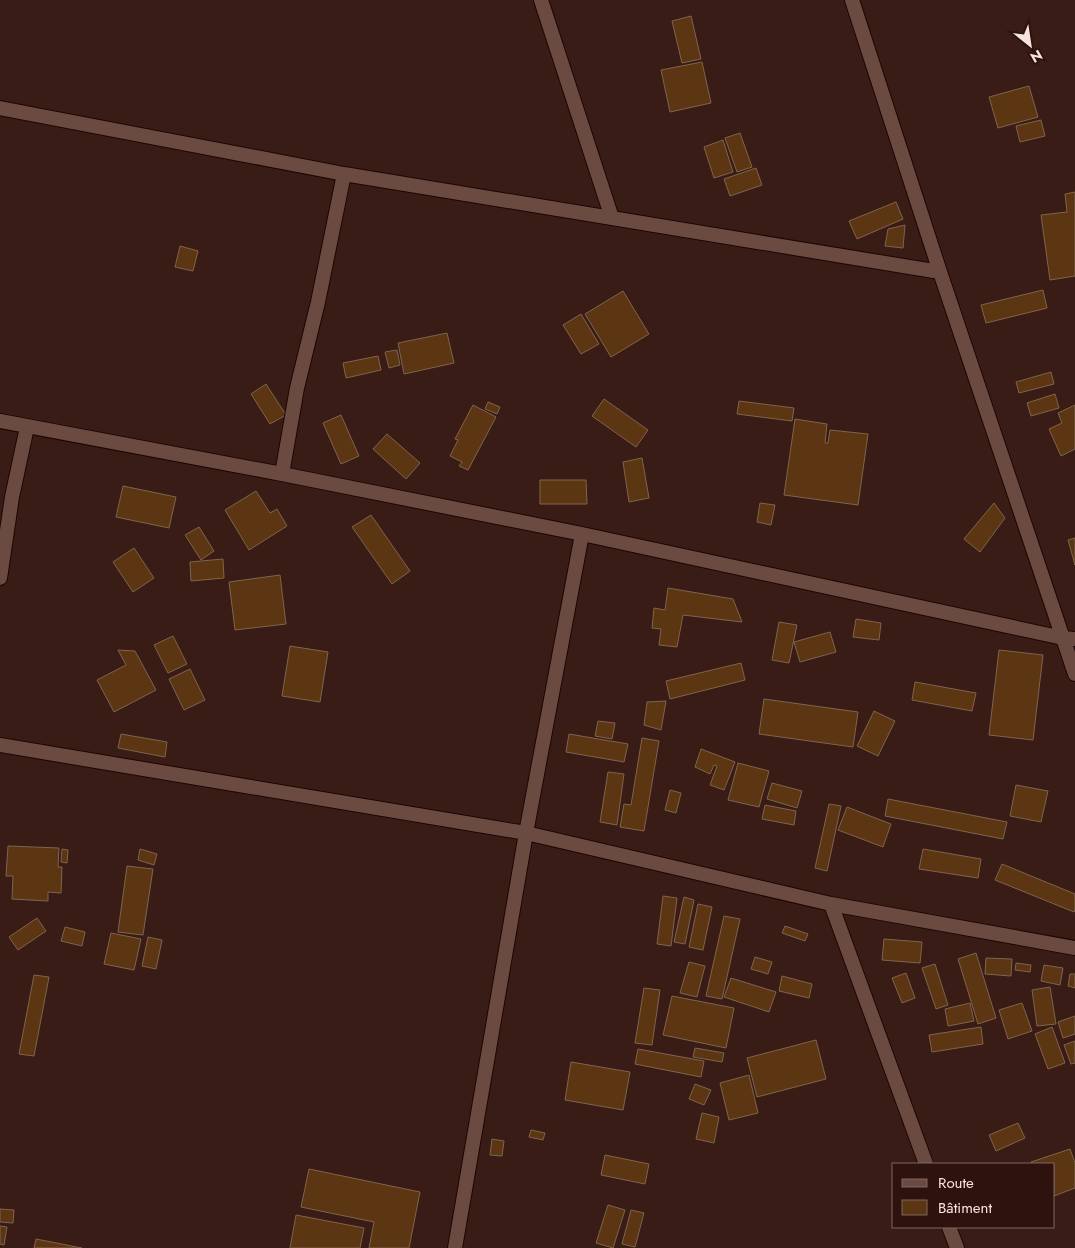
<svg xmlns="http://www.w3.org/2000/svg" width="1075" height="1248" font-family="Jost,sans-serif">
<rect width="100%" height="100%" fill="#391c16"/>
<path fill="#5c3512" stroke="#7f644e" d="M 691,16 L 701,59 L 682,63 L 672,21 Z
M 702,62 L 711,103 L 670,112 L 661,70 Z
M 1029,86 L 1038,117 L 998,128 L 989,97 Z
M 1041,120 L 1045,136 L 1020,142 L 1016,126 Z
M 740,133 L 752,167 L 737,172 L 725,138 Z
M 723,140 L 733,172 L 714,178 L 704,147 Z
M 756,168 L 762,185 L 730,196 L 724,179 Z
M 1075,192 L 1075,276 L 1050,280 L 1041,215 L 1067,212 L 1065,194 Z
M 896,202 L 903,219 L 857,239 L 849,221 Z
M 905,225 L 903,248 L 885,246 L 888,229 Z
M 180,246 L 198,251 L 193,271 L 175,267 Z
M 1043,290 L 1047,308 L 986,323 L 981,305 Z
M 623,291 L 649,334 L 611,357 L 585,314 Z
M 581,314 L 599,344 L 581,354 L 563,325 Z
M 447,333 L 454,363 L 404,374 L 398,343 Z
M 397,350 L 400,365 L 389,368 L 385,352 Z
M 378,356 L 381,370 L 346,378 L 343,363 Z
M 1051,372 L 1054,384 L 1019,393 L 1016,382 Z
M 266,384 L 286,415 L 270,424 L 251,394 Z
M 1055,394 L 1059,408 L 1031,416 L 1027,403 Z
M 604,399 L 648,430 L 636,447 L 592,416 Z
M 739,401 L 794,408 L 792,421 L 737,414 Z
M 488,402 L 500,407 L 497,414 L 485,409 Z
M 473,405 L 496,417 L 468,470 L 459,466 L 462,462 L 450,456 L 458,440 L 455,439 Z
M 1075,405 L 1075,449 L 1061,456 L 1049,429 L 1062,423 L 1058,413 Z
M 341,415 L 359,456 L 341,464 L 323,423 Z
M 795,419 L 827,424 L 825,443 L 828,443 L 830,430 L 868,434 L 858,505 L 784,495 Z
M 387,434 L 420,463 L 406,479 L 373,449 Z
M 642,458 L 649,498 L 629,502 L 623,462 Z
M 540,480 L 586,480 L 587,504 L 540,504 Z
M 123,486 L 176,497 L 169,528 L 116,517 Z
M 256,491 L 270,513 L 277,509 L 287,526 L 249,550 L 225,510 Z
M 760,503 L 775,505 L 771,525 L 757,522 Z
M 994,503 L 1005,518 L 980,552 L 964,539 Z
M 371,515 L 410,571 L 392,584 L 352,527 Z
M 199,527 L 214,551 L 201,560 L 185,535 Z
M 1075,538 L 1075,565 L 1068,540 Z
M 134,548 L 154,578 L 133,592 L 113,562 Z
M 223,559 L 224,578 L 191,581 L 190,562 Z
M 280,575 L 286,624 L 235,630 L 229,582 Z
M 668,588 L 733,599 L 742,622 L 683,615 L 677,647 L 659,645 L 661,629 L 652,628 L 654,608 L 665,610 Z
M 856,619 L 881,623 L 879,640 L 853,637 Z
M 779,622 L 797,625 L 789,663 L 772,660 Z
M 830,632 L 836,652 L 800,662 L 794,642 Z
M 173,636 L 187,664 L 168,673 L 154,645 Z
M 290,646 L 328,652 L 320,702 L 282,696 Z
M 118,650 L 135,651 L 156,690 L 114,712 L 97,680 L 126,665 Z
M 999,650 L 1043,655 L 1033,740 L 989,735 Z
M 741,663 L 745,680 L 670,699 L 666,681 Z
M 190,669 L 205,700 L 184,710 L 169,679 Z
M 915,682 L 976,693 L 972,711 L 912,700 Z
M 764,699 L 858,712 L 853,747 L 759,734 Z
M 666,701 L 661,730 L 644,725 L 647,702 Z
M 874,711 L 895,721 L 878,756 L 857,746 Z
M 598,721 L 615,723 L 612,739 L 595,736 Z
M 121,734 L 167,742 L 165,757 L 118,748 Z
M 569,734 L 628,744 L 624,762 L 566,752 Z
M 642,738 L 659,741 L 644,831 L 620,827 L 624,804 L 631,805 Z
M 701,749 L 735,762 L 724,790 L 710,785 L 717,766 L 714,765 L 710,774 L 695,767 Z
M 738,763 L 769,771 L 759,807 L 728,800 Z
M 608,772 L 624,774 L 617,825 L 600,822 Z
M 772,783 L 802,791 L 797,808 L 767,799 Z
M 1016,785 L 1048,791 L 1041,822 L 1010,816 Z
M 670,790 L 681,793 L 676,813 L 665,810 Z
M 888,799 L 1007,822 L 1003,839 L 885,816 Z
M 829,804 L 841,806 L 827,871 L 815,868 Z
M 765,805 L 796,811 L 794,825 L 762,819 Z
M 847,807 L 891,824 L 883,847 L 838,830 Z
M 8,846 L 59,848 L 58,867 L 62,867 L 61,893 L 48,892 L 48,901 L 12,899 L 13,876 L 6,876 Z
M 62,849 L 68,850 L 67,863 L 61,862 Z
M 140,849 L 157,854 L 154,865 L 138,860 Z
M 923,849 L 981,859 L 978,878 L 919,869 Z
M 1002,864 L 1075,894 L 1075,909 L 1074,912 L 995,880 Z
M 127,866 L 153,869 L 143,935 L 118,932 Z
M 663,896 L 677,898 L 671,946 L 657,944 Z
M 684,897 L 694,900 L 685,944 L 674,942 Z
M 698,904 L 712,907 L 703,950 L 689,947 Z
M 724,916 L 740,919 L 722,999 L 706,996 Z
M 37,918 L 46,931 L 18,950 L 9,937 Z
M 785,926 L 808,934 L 805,941 L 782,933 Z
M 65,927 L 85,932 L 82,946 L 61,941 Z
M 111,933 L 141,939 L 134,970 L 104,964 Z
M 148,937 L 162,940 L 156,969 L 142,966 Z
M 884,939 L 922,942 L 920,963 L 882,960 Z
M 976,953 L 996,1018 L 978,1024 L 958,959 Z
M 755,957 L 772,962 L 768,974 L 751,969 Z
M 986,958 L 1012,959 L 1011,976 L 985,974 Z
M 689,962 L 705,966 L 697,997 L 680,993 Z
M 1016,963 L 1031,965 L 1030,972 L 1015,970 Z
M 935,964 L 948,1005 L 936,1009 L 922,968 Z
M 1044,965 L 1063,968 L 1060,985 L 1041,981 Z
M 906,973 L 915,998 L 902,1003 L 892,978 Z
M 1070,974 L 1075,974 L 1075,988 L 1068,986 Z
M 34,975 L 49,977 L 34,1056 L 19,1054 Z
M 782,976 L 812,984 L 809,998 L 779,991 Z
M 731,978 L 776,992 L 769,1012 L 724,997 Z
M 1050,987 L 1056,1024 L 1037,1026 L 1032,990 Z
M 644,988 L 660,990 L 652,1045 L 635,1043 Z
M 672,996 L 734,1008 L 726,1048 L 663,1035 Z
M 970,1003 L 974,1021 L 948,1026 L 945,1009 Z
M 1022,1003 L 1032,1031 L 1008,1039 L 999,1010 Z
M 1075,1016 L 1075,1034 L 1063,1038 L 1058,1022 Z
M 981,1027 L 983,1044 L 932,1052 L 929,1035 Z
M 1052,1027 L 1065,1063 L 1048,1069 L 1035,1034 Z
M 816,1040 L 826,1079 L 757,1097 L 747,1058 Z
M 1075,1041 L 1075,1063 L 1071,1064 L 1064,1045 Z
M 695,1048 L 724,1053 L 722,1062 L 693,1057 Z
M 638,1049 L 704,1061 L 701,1077 L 635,1064 Z
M 571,1062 L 630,1072 L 623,1110 L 565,1100 Z
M 749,1075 L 758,1113 L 729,1120 L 720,1083 Z
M 695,1084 L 711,1090 L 704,1105 L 689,1099 Z
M 702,1113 L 719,1117 L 714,1143 L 696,1139 Z
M 1018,1123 L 1025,1138 L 996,1151 L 989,1135 Z
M 531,1130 L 545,1133 L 543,1140 L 529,1137 Z
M 492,1139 L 504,1141 L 502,1156 L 490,1155 Z
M 1070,1149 L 1075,1163 L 1075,1188 L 1054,1196 L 1054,1164 L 1032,1164 L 1031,1162 Z
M 605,1155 L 649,1164 L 645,1184 L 601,1175 Z
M 309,1169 L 420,1192 L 409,1248 L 369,1248 L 374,1222 L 301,1207 Z
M 608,1205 L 625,1210 L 613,1248 L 596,1243 Z
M 0,1209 L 14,1210 L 13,1223 L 0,1222 Z
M 631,1210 L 644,1213 L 635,1247 L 622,1244 Z
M 296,1215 L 364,1228 L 360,1248 L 290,1248 Z
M 0,1226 L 7,1227 L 4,1245 L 0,1244 Z
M 36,1239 L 82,1248 L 34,1248 Z"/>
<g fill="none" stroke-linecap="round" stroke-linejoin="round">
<defs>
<path id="minor" d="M 541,0 L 612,218
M 852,0 L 940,272 L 1075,674
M 0,108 L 344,174 L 940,272
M 0,421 L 282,474 L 582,534 L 1063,638 L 1075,639
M 282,474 L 297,388 L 318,302 L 344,174
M 0,578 L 12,497 L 27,427
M 0,745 L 526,833 L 831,904 L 1075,948
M 831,904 L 926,1164
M 949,1227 L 957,1248
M 455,1248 L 526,833 L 582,534"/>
</defs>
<use href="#minor" stroke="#1f0502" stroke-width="16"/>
<use href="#minor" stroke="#6b4a42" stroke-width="14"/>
</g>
<rect x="892" y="1163" width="162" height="65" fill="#2e120d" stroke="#7f6661"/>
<rect x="902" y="1179" width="25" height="8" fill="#6b4a42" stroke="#7f6661"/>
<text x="938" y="1188" font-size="15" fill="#f8e3de">Route</text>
<rect x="902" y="1200" width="25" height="15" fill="#5c3512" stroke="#7f6661"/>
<text x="938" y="1213" font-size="15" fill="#f8e3de">Bâtiment</text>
<g transform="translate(1030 45) rotate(150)" stroke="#2e120d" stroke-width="4" paint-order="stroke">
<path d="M0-4L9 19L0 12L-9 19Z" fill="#f8e3de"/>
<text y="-8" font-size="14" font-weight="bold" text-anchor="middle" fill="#f8e3de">N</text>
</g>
</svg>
